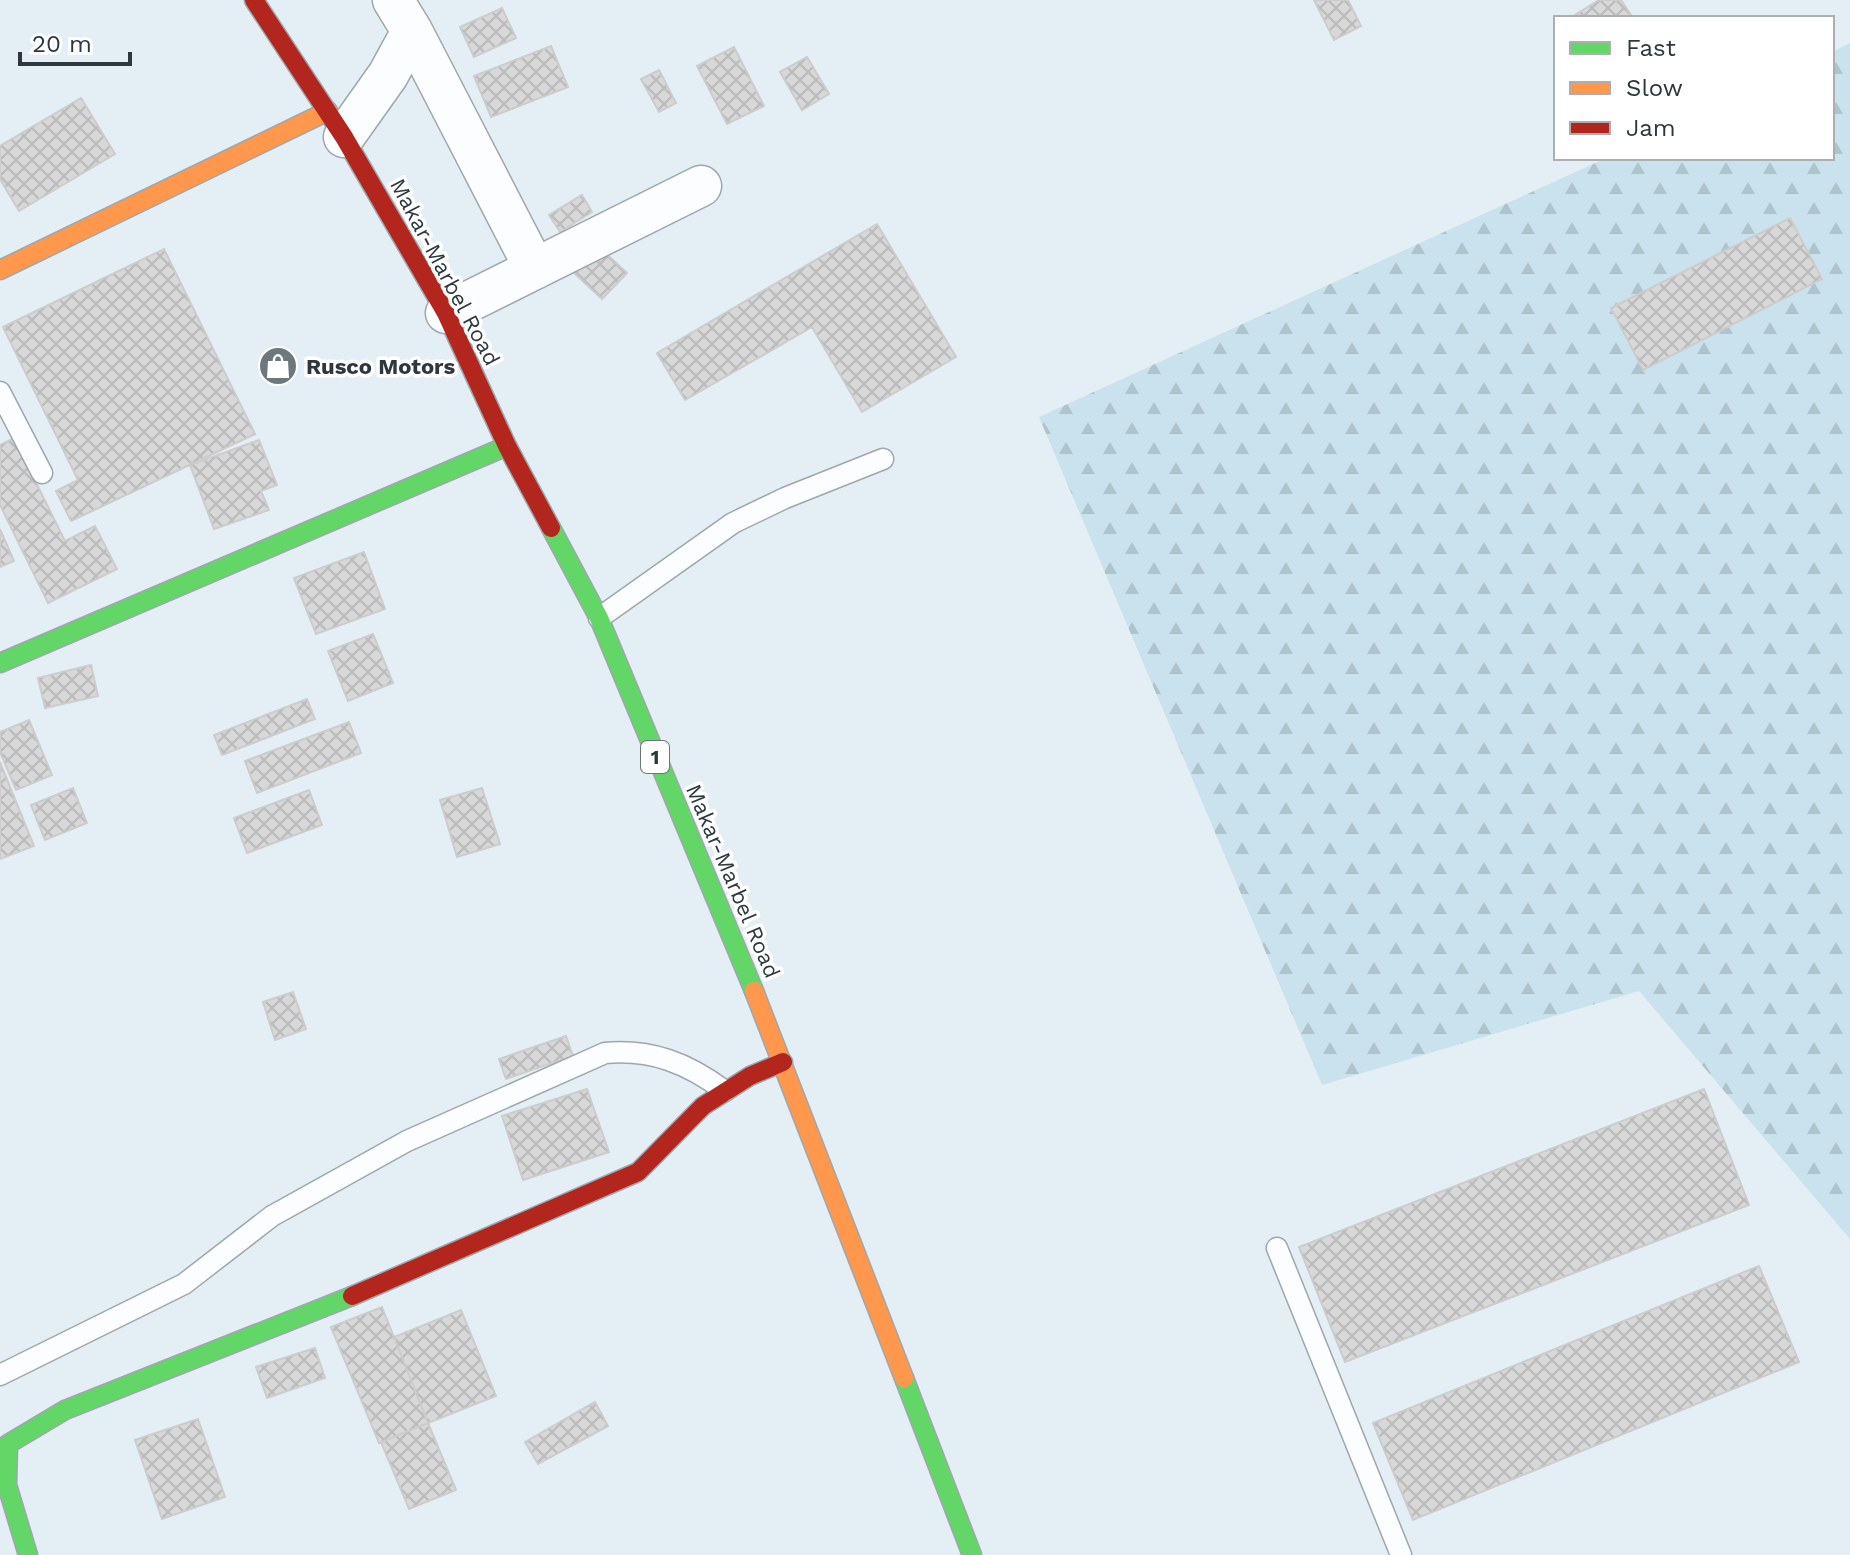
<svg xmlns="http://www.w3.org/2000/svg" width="1850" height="1555" font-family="'Work Sans',sans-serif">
<defs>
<pattern id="forest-firs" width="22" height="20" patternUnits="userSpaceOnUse" patternTransform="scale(2)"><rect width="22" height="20" fill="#cae2ed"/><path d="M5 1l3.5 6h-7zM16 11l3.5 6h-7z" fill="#aec3cc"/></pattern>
<pattern id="building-cross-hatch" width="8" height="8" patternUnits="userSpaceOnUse" patternTransform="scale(2)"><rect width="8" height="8" fill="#d8d8d9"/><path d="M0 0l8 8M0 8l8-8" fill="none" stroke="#bababb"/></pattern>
</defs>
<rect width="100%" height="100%" fill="#e4eff5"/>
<path fill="url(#forest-firs)" d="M 1850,43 L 1850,1239 L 1639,991 L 1322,1085 L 1039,417 L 1606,158 L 1832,158 L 1832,52 Z"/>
<path fill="url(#building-cross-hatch)" stroke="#cccccd" stroke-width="2" d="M 1314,0 L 1348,0 L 1361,26 L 1334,40 Z
M 1599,0 L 1621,0 L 1633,18 L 1570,18 Z
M 502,8 L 516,38 L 474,57 L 460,27 Z
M 551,46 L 568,87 L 491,117 L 474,76 Z
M 734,47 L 764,106 L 727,124 L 697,66 Z
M 807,57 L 829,94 L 802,110 L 780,72 Z
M 659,70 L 676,103 L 659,112 L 641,79 Z
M 81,98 L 115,154 L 19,211 L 0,179 L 0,146 Z
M 582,195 L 592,212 L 560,232 L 549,215 Z
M 1790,218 L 1822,279 L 1643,370 L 1611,308 Z
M 877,224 L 956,357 L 862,412 L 812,327 L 685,400 L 657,353 Z
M 598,246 L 627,273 L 602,299 L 573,272 Z
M 164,249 L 255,434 L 71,521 L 56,491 L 78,480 L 3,327 Z
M 14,438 L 65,541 L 95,526 L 117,569 L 48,603 L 0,505 L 0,445 Z
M 259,440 L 277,485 L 261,491 L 269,510 L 214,529 L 190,465 Z
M 0,529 L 14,561 L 0,567 Z
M 364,552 L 385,609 L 316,634 L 294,578 Z
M 373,634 L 393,683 L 348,701 L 328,651 Z
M 91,665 L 98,696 L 45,708 L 38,678 Z
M 307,699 L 315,719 L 222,755 L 214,735 Z
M 29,720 L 52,775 L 16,790 L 0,752 L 0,732 Z
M 349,722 L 361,753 L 257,793 L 245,761 Z
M 0,762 L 34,846 L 0,859 Z
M 73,788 L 87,823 L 45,840 L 31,805 Z
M 482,788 L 500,844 L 457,857 L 440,800 Z
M 309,790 L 322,825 L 247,853 L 234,818 Z
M 293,992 L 306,1029 L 275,1040 L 263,1002 Z
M 566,1036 L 573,1056 L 506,1079 L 499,1059 Z
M 587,1089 L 609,1152 L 523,1180 L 502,1116 Z
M 1704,1089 L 1749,1205 L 1345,1362 L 1299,1247 Z
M 1759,1266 L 1799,1362 L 1413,1520 L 1373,1423 Z
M 382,1307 L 428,1423 L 379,1443 L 331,1327 Z
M 461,1310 L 496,1396 L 428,1423 L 394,1337 Z
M 315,1348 L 325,1378 L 267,1398 L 256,1367 Z
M 595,1402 L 608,1426 L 538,1464 L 525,1442 Z
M 198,1419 L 225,1497 L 162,1519 L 135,1440 Z
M 428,1423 L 456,1490 L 409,1509 L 381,1442 Z"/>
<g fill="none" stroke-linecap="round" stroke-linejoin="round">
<defs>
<path id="lane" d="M 0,392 L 42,473
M 599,618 L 733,523 L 785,498 L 883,459
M 1277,1248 L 1401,1555
M 0,1375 L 184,1284 L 272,1216 L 407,1141 L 605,1053 C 652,1049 687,1063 725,1091"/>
<path id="street" d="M 412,31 L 535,269
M 344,137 L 388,75 L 412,31 L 393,0
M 446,313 L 701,186"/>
<path id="fast" d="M 551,528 L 599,618 L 754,991
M 0,663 L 507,446
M 904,1378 L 972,1555
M 28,1555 L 7,1485 L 8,1444 L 65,1410 L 352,1296"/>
<path id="slow" d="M 0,270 L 328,111
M 754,991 L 904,1378"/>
<path id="jam" d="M 254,0 L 344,137 L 446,313 L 507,446 L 551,528
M 352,1296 L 638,1172 L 703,1106 L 750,1076 L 783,1062"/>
</defs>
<use href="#lane" stroke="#9ea7ac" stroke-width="23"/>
<use href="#street" stroke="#9ea7ac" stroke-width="43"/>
<use href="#fast" stroke="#9ea7ac" stroke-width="21"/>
<use href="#slow" stroke="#9ea7ac" stroke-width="21"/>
<use href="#jam" stroke="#9ea7ac" stroke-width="21"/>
<use href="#lane" stroke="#fbfdfe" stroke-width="20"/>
<use href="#street" stroke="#fbfdfe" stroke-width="40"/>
<use href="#fast" stroke="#63d668" stroke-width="18"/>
<use href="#slow" stroke="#ff974d" stroke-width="18"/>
<use href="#jam" stroke="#b3261e" stroke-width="18"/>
</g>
<defs>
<symbol id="shop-disc" viewBox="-11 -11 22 22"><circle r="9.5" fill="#6d787d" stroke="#fff"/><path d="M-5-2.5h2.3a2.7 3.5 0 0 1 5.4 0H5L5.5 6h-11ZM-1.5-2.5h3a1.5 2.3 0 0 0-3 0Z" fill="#fff"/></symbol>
</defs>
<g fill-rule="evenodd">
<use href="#shop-disc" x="256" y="344" width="44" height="44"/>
</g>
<g text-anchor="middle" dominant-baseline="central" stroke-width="7" stroke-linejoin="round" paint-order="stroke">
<rect fill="#fff" stroke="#6c7476" stroke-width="2" x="641" y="741" width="28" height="32" rx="6"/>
<g font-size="20" font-weight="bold" fill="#2d383c">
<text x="655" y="757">1</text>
</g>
<g font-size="22" fill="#2d383c" stroke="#fff">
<text transform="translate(445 272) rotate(62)">Makar-Marbel Road</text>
<text transform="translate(733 881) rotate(67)">Makar-Marbel Road</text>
</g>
<g font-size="22" font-weight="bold" fill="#2d383c" stroke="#fff" text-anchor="start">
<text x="306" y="366">Rusco Motors</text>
</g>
</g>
<rect x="1554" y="16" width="280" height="144" fill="#ffffff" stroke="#abafb1" stroke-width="2"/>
<rect x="1570" y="42" width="40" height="12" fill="#63d668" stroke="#abafb1" stroke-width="2"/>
<text x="1626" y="56" font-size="24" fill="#2d383c">Fast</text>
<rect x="1570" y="82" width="40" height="12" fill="#ff974d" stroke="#abafb1" stroke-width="2"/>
<text x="1626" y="96" font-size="24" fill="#2d383c">Slow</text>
<rect x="1570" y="122" width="40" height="12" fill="#b3261e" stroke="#abafb1" stroke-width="2"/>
<text x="1626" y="136" font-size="24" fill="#2d383c">Jam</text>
<path d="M20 52v12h110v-12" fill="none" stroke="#2d383c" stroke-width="4"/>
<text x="32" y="52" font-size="24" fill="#2d383c" stroke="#ffffff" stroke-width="6" paint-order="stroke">20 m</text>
</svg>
